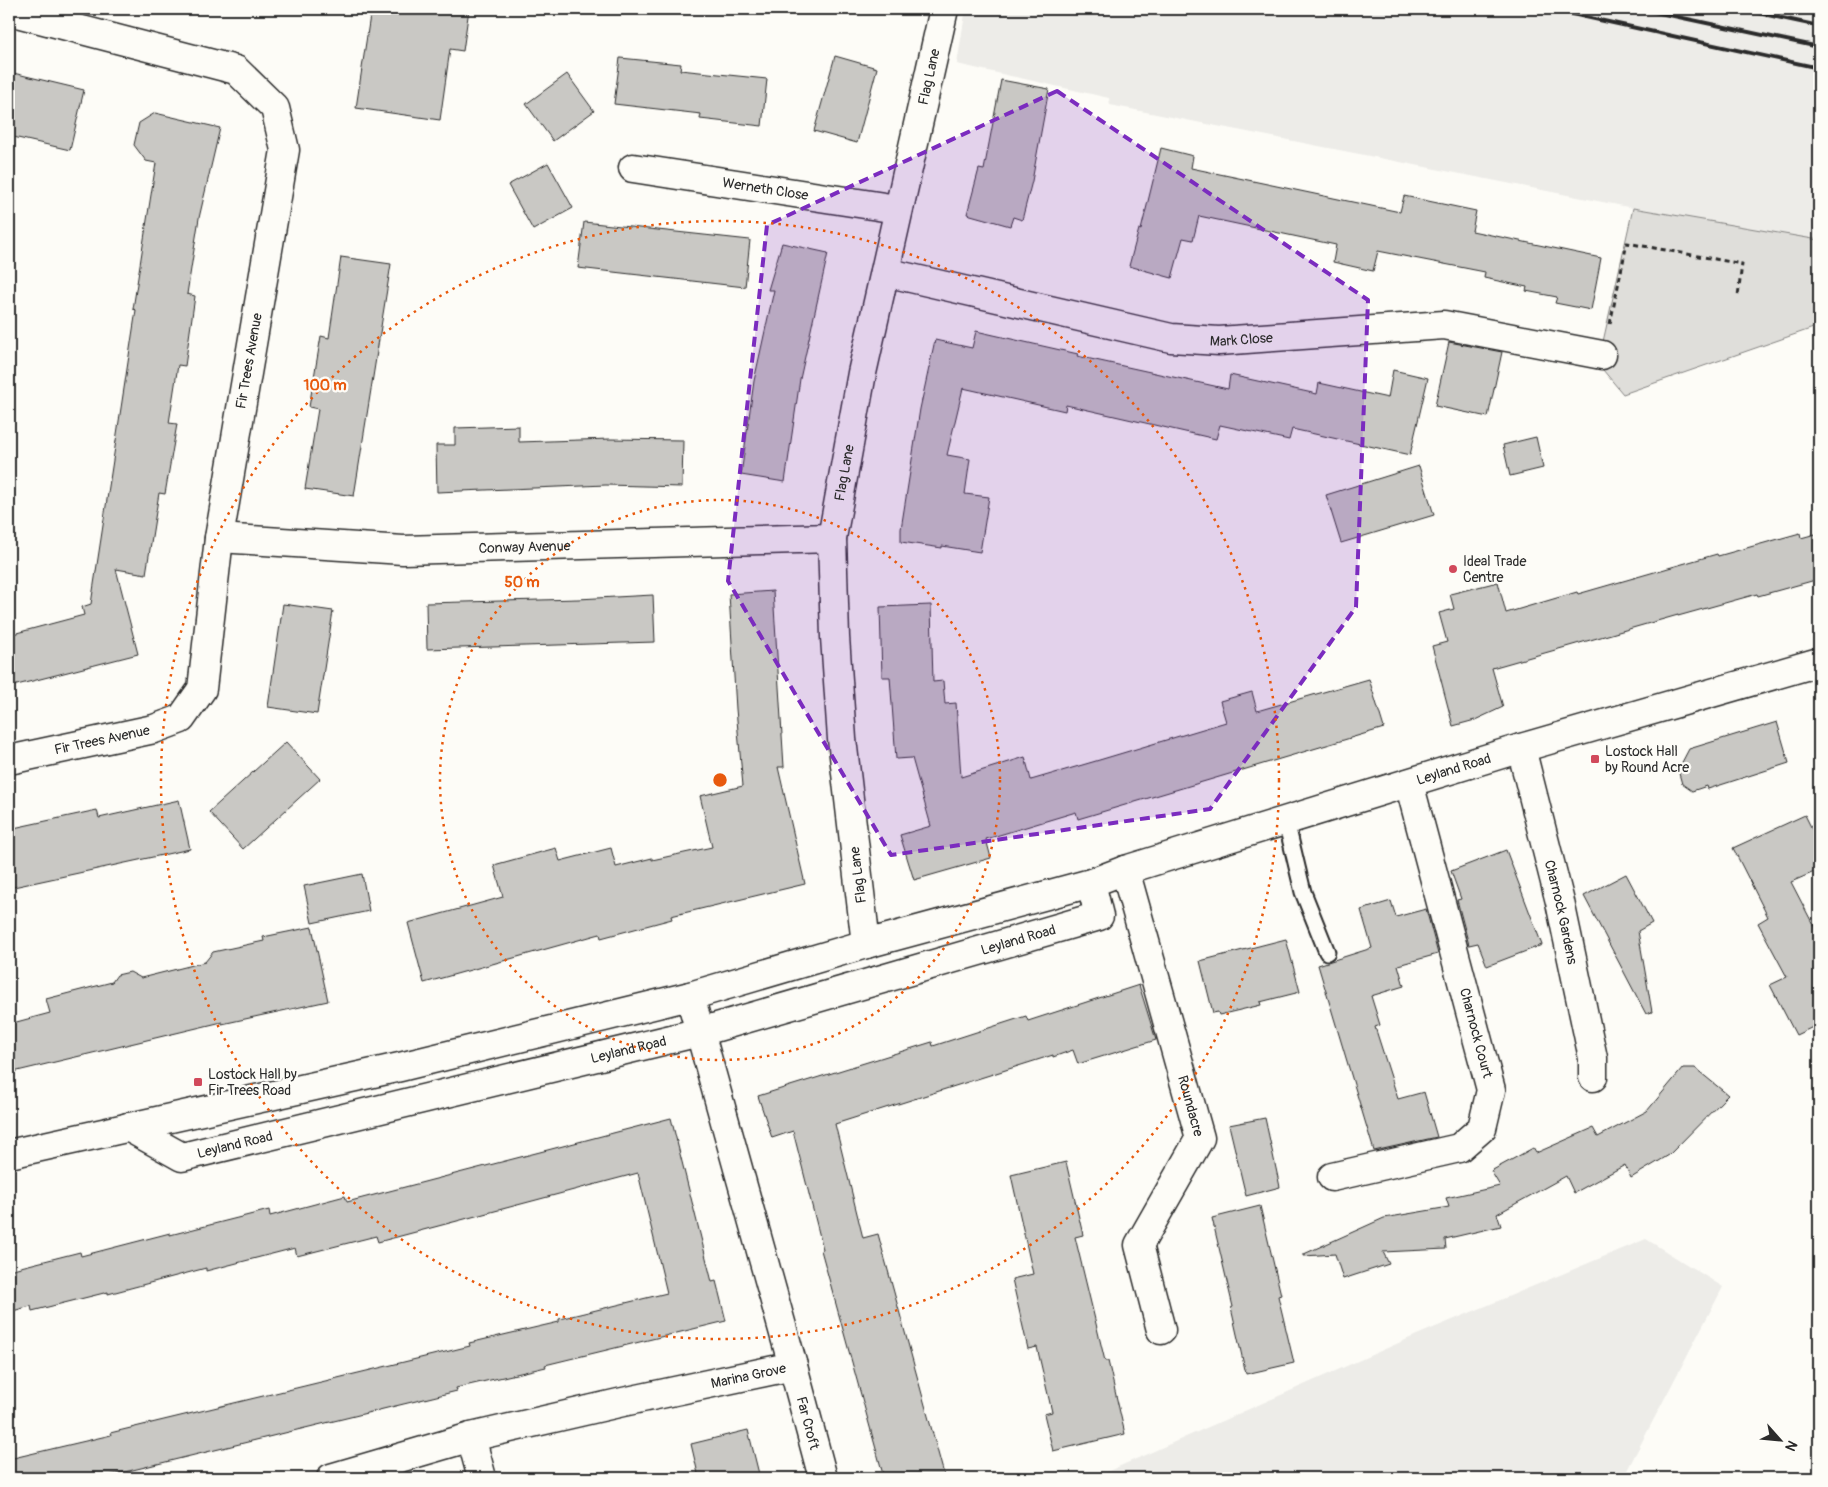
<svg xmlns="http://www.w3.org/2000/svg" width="1828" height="1487" font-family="Pangolin,sans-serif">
<rect width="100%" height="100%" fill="#fdfcf7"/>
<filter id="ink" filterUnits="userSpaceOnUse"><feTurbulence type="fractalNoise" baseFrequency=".02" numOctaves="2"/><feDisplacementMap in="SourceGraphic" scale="10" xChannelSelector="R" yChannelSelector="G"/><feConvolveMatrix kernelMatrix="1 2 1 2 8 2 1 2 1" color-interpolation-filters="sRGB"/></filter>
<g filter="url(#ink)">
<path fill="#edece8" d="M 951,9 L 1819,9 L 1819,240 L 1633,208 L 1110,105 L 1109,98 L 957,64 L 965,14 Z
M 1646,1239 L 1723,1287 L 1623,1478 L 1093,1478 L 1419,1334 Z"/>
<path fill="#dfdeda" stroke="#858482" d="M 1633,208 L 1819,240 L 1819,326 L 1623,394 L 1598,364 Z"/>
<path fill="#c9c8c4" stroke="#2b2b2b" d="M 371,9 L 469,9 L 463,51 L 450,49 L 440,120 L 356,108 Z
M 835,56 L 877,68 L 857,143 L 814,131 Z
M 620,58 L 681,64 L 680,70 L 767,79 L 762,126 L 700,119 L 701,114 L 614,104 Z
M 9,72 L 84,90 L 70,150 L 9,136 Z
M 567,74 L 594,111 L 553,141 L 526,104 Z
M 1001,80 L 1049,89 L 1032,181 L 1022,220 L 1013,217 L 1010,226 L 967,214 L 979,169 L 984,170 Z
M 155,113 L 220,128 L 199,218 L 187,294 L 195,296 L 185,366 L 178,365 L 169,423 L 177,424 L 165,494 L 159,493 L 146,574 L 116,569 L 138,654 L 9,687 L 9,635 L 84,615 L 82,607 L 91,604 L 136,310 L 133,309 L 156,163 L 146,161 L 134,145 L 139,123 Z
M 1161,148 L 1193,156 L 1191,168 L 1400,212 L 1404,196 L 1476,211 L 1472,231 L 1601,258 L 1591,310 L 1555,303 L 1557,297 L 1526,291 L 1527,287 L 1484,278 L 1485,272 L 1378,251 L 1373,271 L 1333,262 L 1336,245 L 1199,216 L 1193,240 L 1183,238 L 1172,278 L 1129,266 L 1139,229 L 1141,230 Z
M 548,163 L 573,208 L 533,230 L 508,185 Z
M 584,222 L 750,240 L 745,287 L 578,268 Z
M 782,243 L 828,253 L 800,379 L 785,482 L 741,475 L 754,381 L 774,290 L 768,290 Z
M 341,257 L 391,264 L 354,496 L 305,489 L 318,409 L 309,407 L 321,336 L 329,338 Z
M 976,331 L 1078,354 L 1077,356 L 1228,389 L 1230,375 L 1317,394 L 1319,383 L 1388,398 L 1393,370 L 1428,378 L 1410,455 L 1292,429 L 1289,440 L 1220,425 L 1216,439 L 1066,405 L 1065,411 L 963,388 L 947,455 L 970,459 L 965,494 L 989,497 L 980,552 L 942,546 L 942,548 L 901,542 L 901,529 L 920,409 L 935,340 L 972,348 Z
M 1449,342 L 1502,352 L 1488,417 L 1435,406 Z
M 519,426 L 519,442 L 610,439 L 683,440 L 682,487 L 606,485 L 437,492 L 436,445 L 455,445 L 455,428 Z
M 1536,437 L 1543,468 L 1510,476 L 1503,445 Z
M 1419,466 L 1434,515 L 1341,543 L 1326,495 Z
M 1800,533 L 1801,538 L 1819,533 L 1819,579 L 1758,596 L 1757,594 L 1678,616 L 1678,615 L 1492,668 L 1503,707 L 1475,720 L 1453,726 L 1432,646 L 1447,642 L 1439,613 L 1454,609 L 1450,594 L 1498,582 L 1506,613 L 1577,592 L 1578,594 L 1717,554 L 1718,556 Z
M 773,591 L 784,767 L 778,767 L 805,884 L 671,916 L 672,919 L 601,938 L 600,934 L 424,983 L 408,923 L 503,897 L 494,865 L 556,848 L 560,861 L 611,848 L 616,867 L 652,858 L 652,860 L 712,847 L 700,796 L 743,786 L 736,709 L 729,594 Z
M 653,595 L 655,642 L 427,649 L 426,603 L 578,599 Z
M 283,604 L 333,611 L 317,714 L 268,707 Z
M 931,605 L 933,682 L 943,681 L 945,704 L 956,703 L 961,777 L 1025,757 L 1031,780 L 1096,761 L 1226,722 L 1220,701 L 1252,692 L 1257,711 L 1369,679 L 1384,728 L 1078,819 L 1076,812 L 986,839 L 991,858 L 914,880 L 900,835 L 931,826 L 912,758 L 896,759 L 890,677 L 882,677 L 880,607 Z
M 1777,722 L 1789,763 L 1708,789 L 1707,786 L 1692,791 L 1682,784 L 1678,770 L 1689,749 Z
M 286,742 L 320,779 L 243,849 L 209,812 Z
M 179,800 L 190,849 L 9,888 L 9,829 L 97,810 L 99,818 Z
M 1805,815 L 1819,843 L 1819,870 L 1791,882 L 1819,936 L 1819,1039 L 1813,1027 L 1796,1035 L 1770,985 L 1787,977 L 1758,923 L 1768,917 L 1733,848 Z
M 1506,850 L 1542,945 L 1487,966 L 1478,943 L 1469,945 L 1457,900 L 1461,899 L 1451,871 Z
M 362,874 L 369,911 L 312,923 L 304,886 Z
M 1626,874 L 1652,923 L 1638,931 L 1652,1012 L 1646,1014 L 1584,896 Z
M 1391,901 L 1396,917 L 1426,909 L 1438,954 L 1398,965 L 1404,986 L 1371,996 L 1380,1025 L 1375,1027 L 1398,1099 L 1424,1092 L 1437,1137 L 1374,1151 L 1318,965 L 1372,948 L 1361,910 Z
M 312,927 L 328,1001 L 222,1024 L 222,1022 L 9,1073 L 9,1024 L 50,1013 L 46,999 L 112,982 L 117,975 L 130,972 L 141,978 L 205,962 L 213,952 L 264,941 L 263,937 Z
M 1286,939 L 1300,992 L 1260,1002 L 1261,1005 L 1219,1015 L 1218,1012 L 1213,1013 L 1200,961 Z
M 1139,985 L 1156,1040 L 1078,1064 L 1073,1050 L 1053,1057 L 1053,1055 L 835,1124 L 863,1238 L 878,1234 L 945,1478 L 884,1478 L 821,1250 L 823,1249 L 793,1131 L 772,1138 L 758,1096 L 932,1042 L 933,1046 L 1026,1016 L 1028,1021 Z
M 1683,1068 L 1695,1068 L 1728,1095 L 1669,1155 L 1631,1178 L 1625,1165 L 1574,1193 L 1566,1176 L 1497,1214 L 1501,1226 L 1445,1239 L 1446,1249 L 1383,1252 L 1389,1264 L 1343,1279 L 1335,1254 L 1304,1256 L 1304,1254 L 1384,1218 L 1449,1207 L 1446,1198 L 1500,1186 L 1491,1171 L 1533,1148 L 1536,1153 L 1593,1128 L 1598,1137 L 1647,1111 Z
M 671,1118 L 712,1282 L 716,1281 L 726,1321 L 545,1365 L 546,1367 L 456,1388 L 457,1391 L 100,1478 L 9,1478 L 9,1459 L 111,1435 L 110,1433 L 470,1346 L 469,1343 L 559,1322 L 559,1319 L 667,1293 L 638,1173 L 378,1242 L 376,1236 L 297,1256 L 295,1248 L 206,1271 L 206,1268 L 108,1294 L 108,1292 L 32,1311 L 31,1306 L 9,1312 L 9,1270 L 80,1252 L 81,1256 L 170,1233 L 170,1235 L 269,1210 L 270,1216 L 345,1196 L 347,1202 Z
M 1265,1118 L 1280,1187 L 1246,1196 L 1229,1125 Z
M 1066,1162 L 1083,1235 L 1075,1237 L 1105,1361 L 1108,1361 L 1125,1434 L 1053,1451 L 1044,1414 L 1052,1412 L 1037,1347 L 1028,1349 L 1012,1279 L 1033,1274 L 1011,1175 Z
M 1260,1206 L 1281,1295 L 1278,1296 L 1294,1363 L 1246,1374 L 1231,1308 L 1233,1307 L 1212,1218 Z
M 748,1430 L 760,1478 L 699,1478 L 691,1444 Z"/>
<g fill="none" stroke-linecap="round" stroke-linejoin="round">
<defs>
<path id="service" d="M 1286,821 L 1303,892 L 1327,952"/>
<g id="minor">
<path d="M 9,11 L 236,70 L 275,108 L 285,150 L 219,538 L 202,689 L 181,719 L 154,729 L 9,760"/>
<path id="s1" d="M 633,168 L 897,209"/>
<path id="s2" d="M 885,272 L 1171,338 L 1219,341 L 1444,325 L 1602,355"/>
<path id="s3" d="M 219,538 L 403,550 L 832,538"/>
<path id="s4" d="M 1521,748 L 1560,902 L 1593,1058 L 1593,1077"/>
<path id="s5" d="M 1125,870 L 1200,1138 L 1139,1245 L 1161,1330"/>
<path id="s6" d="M 866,944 L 842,739 L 835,637 L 832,538 L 862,373 L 944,9"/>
<path id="s7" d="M 128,1127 L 182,1157 L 700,1032 L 1099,916 L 1091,883"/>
<path d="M 1332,1177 L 1459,1148 L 1482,1128 L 1491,1090 L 1409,783"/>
<path id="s8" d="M 793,1366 L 823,1478"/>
<path d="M 471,1437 L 482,1478"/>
<path id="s9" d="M 331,1478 L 471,1437 L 623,1402 L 793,1366 L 690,996"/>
</g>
<g id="secondary">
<path id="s10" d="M 9,1154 L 400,1067 L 690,996 L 866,944 L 1091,883 L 1125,870 L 1521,748 L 1819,662"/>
</g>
</defs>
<use href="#service" stroke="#2b2b2b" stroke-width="19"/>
<use href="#minor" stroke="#2b2b2b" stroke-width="31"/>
<use href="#secondary" stroke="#2b2b2b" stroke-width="31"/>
<path stroke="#2b2b2b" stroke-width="3" stroke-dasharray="5 4" stroke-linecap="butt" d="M 1610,324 L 1627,243 L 1742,264 L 1738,296"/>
<use href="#service" stroke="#fdfcf7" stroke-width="15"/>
<use href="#minor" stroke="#fdfcf7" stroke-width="28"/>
<use href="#secondary" stroke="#fdfcf7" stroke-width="28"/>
<path stroke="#2b2b2b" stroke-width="4" d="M 1549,9 L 1819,68
M 1641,9 L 1819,47
M 1740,9 L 1819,26"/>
</g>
</g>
<path fill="#7b2cbf" fill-opacity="0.2" stroke="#7b2cbf" stroke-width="4" stroke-dasharray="10 6" stroke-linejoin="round" d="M 1057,91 L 1368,300 L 1356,607 L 1210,809 L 891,855 L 728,581 L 767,225 Z"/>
<g fill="none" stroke="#e8590c" stroke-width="2.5" stroke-dasharray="2.5 5">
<circle cx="720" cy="780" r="280"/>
<circle cx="720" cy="780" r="559"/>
</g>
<g fill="#d1495b" stroke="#fdfcf7" stroke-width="2">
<circle cx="1453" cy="569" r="5"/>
<rect x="1590" y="754" width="10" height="10" rx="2.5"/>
<rect x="193" y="1077" width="10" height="10" rx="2.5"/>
</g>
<g text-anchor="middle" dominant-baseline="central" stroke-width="4.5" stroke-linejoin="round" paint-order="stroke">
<g font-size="14" fill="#2b2b2b" stroke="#fdfcf7">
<text stroke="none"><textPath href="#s6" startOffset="879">Flag Lane</textPath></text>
<text stroke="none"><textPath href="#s1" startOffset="134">Werneth Close</textPath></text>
<text stroke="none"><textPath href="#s2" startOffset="364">Mark Close</textPath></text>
<text transform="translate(249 361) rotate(-80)">Fir Trees Avenue</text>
<text stroke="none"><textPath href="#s6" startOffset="474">Flag Lane</textPath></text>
<text stroke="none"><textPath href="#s3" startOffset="306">Conway Avenue</textPath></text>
<text transform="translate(102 740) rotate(-12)">Fir Trees Avenue</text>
<text stroke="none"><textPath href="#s10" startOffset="1496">Leyland Road</textPath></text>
<text transform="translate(858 875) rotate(-97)">Flag Lane</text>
<text stroke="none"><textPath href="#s4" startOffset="169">Charnock Gardens</textPath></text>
<text stroke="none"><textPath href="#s7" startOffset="926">Leyland Road</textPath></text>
<text transform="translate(1476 1033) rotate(75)">Charnock Court</text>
<text stroke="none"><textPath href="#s7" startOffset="521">Leyland Road</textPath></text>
<text stroke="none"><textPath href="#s5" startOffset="245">Roundacre</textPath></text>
<text stroke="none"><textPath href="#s7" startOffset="116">Leyland Road</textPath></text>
<text stroke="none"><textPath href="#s9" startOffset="430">Marina Grove</textPath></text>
<text stroke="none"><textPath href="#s8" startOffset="59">Far Croft</textPath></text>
</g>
<g font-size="14" fill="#2b2b2b" stroke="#fdfcf7" text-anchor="start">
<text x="1463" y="561">Ideal Trade<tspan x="1463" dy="16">Centre</tspan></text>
<text x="1605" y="751">Lostock Hall<tspan x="1605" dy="16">by Round Acre</tspan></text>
<text x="208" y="1074">Lostock Hall by<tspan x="208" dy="16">Fir Trees Road</tspan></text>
</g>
</g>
<circle cx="720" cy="780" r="8" fill="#e8590c" stroke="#fdfcf7" stroke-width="2.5"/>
<g font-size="15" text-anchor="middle" font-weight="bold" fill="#e8590c" stroke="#fdfcf7" stroke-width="4.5" stroke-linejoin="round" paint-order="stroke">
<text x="325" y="390">100 m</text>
<text x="522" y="587">50 m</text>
</g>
<rect width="1828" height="1487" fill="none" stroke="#fdfcf7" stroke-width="30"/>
<rect x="15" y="15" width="1798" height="1457" fill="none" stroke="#2b2b2b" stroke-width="2" filter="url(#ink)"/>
<g transform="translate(1780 1440) rotate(117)" stroke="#fdfcf7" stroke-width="4" paint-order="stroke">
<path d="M0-4L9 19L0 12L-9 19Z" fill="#2b2b2b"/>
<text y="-8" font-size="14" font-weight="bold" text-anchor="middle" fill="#2b2b2b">N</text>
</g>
</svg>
